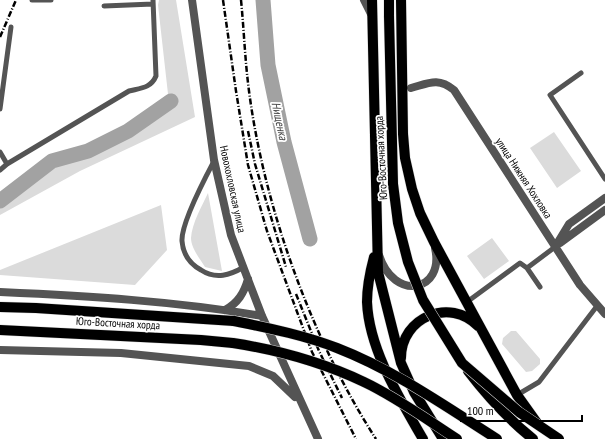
<svg xmlns="http://www.w3.org/2000/svg" width="605" height="439" font-family="'PT Sans Narrow',sans-serif">
<rect width="100%" height="100%" fill="#fff"/>
<path fill="#dbdbdb" d="M 159,0 L 176,0 L 195,117 L 80,171 L 0,215 L 0,196 L 127,124 L 168,94 L 158,5 Z
M 554,132 L 581,171 L 557,188 L 530,148 Z
M 208,193 L 222,271 L 205,267 C 200,259 191,248 191,238 C 192,223 202,206 208,193 Z
M 161,205 L 167,250 L 135,285 L 0,275 L 0,270 Z
M 492,238 L 509,261 L 484,279 L 467,256 Z
M 511,331 L 516,331 L 540,359 L 540,364 L 532,371 L 526,372 L 502,344 L 503,338 Z"/>
<g fill="none" stroke-linecap="round" stroke-linejoin="round">
<path stroke="#a2a2a2" stroke-width="15" d="M 263,0 L 268,65 L 284,142 L 310,239
M 0,201 L 52,161 L 88,151 L 128,131 L 171,101"/>
<defs>
<path id="primary" d="M 372,0 L 378,272 L 401,363 L 414,392 L 443,439
M 401,0 L 403,134 L 405,158 L 412,189 L 420,213 L 434,242 L 517,395 L 537,423
M 389,16 L 389,0
M 374,257 C 370,272 367,287 367,302 C 369,350 400,399 423,439
M 0,307 L 36,308 L 234,321
M 0,330 L 201,340 L 233,343
M 401,358 C 401,317 450,297 478,326
M 468,371 C 488,397 508,419 533,439"/>
</defs>
<use href="#primary" stroke="#dbdbdb" stroke-width="11"/>
<path stroke="#545454" stroke-width="5" d="M 32,0 L 51,0
M 104,6 L 153,4
M 581,73 L 550,95 L 605,179
M 0,109 L 11,27
M 0,152 L 7,164 L 129,91 C 141,88 151,88 156,76 L 153,0
M 214,161 C 205,178 181,223 182,241 C 183,254 190,264 201,270 C 216,280 230,275 244,267
M 0,170 L 7,164
M 527,268 L 555,247
M 471,299 L 520,263 L 527,268 L 540,287
M 517,395 L 539,382 L 597,306"/>
<path stroke="#545454" stroke-width="8" d="M 411,88 C 429,83 438,77 454,90 L 580,285 L 605,314
M 560,243 L 605,210
M 555,247 L 569,224 L 605,198"/>
<path stroke="#545454" stroke-width="8" d="M 192,0 L 214,160 L 231,235 L 262,316 L 318,439
M 364,0 L 371,14
M 379,255 C 394,302 445,292 435,248
M 0,292 C 88,296 175,301 262,316
M 225,310 C 238,303 244,293 248,279
M 0,350 L 121,353 L 249,366 L 273,376 L 295,397"/>
<use href="#primary" stroke="#000" stroke-width="10"/>
<path stroke="#000" stroke-width="2.5" stroke-dasharray="6 2 1 2" stroke-linecap="butt" d="M 223,0 L 236,91 L 248,165 L 267,231 L 312,352 L 356,439
M 241,0 C 244,30 245,61 249,91 C 264,207 312,340 376,439
M 0,37 L 16,0
M 248,131 L 255,164 L 286,267
M 296,294 L 319,351 L 342,398"/>
<defs>
<path id="primary-bridge" d="M 389,16 L 393,184 L 398,223 L 408,262 L 423,300 L 462,363 L 519,412 L 559,439
M 234,321 C 268,328 304,335 337,348 C 394,370 445,406 497,439
M 233,343 C 278,350 322,362 364,382 C 396,397 426,419 457,439"/>
</defs>
<use href="#primary-bridge" stroke="#dbdbdb" stroke-width="11" stroke-linecap="butt"/>
<use href="#primary-bridge" stroke="#000" stroke-width="10"/>
</g>
<g text-anchor="middle" dominant-baseline="central" stroke-width="3.5" stroke-linejoin="round" paint-order="stroke">
<g font-size="11" fill="#000" stroke="#fff">
<text transform="translate(381 158) rotate(-93)">Юго-Восточная хорда</text>
<text transform="translate(524 178) rotate(57)">улица Нижняя Хохловка</text>
<text transform="translate(233 189) rotate(78)">Новохохловская улица</text>
<text transform="translate(118 323) rotate(3)">Юго-Восточная хорда</text>
</g>
<g font-size="12" font-style="italic" fill="#434343" stroke="#fff">
<text transform="translate(280 121) rotate(78)">Нищенка</text>
</g>
</g>
<path d="M461 415v6h121v-6" fill="none" stroke="#000000" stroke-width="2"/>
<text x="467" y="415" font-size="12" fill="#000000" stroke="#ffffff" stroke-width="3" paint-order="stroke">100 m</text>
</svg>
